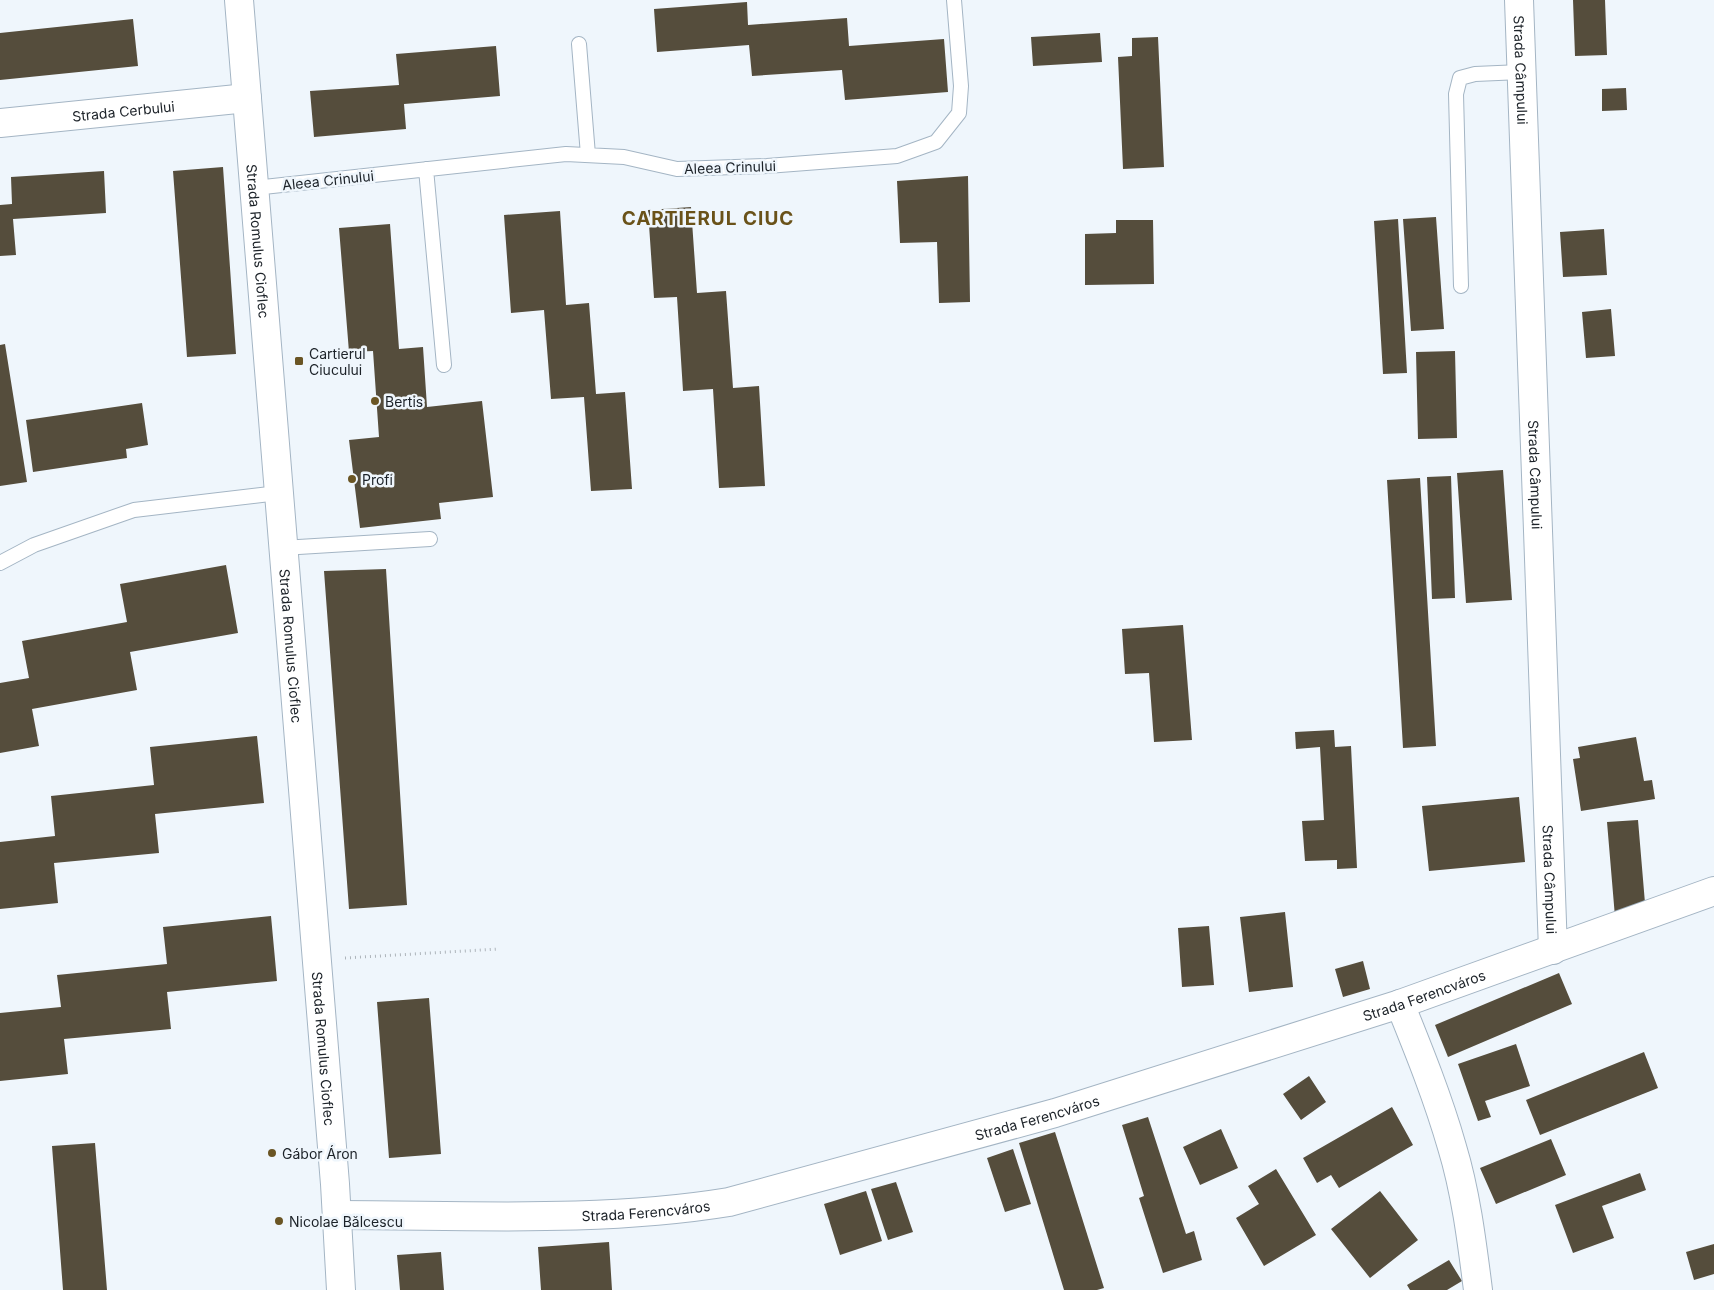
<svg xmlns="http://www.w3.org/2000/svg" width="1714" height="1290" font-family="Inter,sans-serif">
<rect width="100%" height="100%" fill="#eff6fc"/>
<path fill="#554d3c" d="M 1573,0 L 1605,0 L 1607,55 L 1575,56 Z
M 747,2 L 748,25 L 847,18 L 849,46 L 944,39 L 948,92 L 845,100 L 842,70 L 752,76 L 749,45 L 657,52 L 654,9 Z
M 133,19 L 138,66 L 0,80 L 0,33 Z
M 1100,33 L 1102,62 L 1033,66 L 1031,37 Z
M 1158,37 L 1164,167 L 1123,169 L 1118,57 L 1132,56 L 1132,38 Z
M 496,46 L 500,96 L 404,104 L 406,129 L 314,137 L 310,91 L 399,85 L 396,54 Z
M 1626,88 L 1627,110 L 1602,111 L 1602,89 Z
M 223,167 L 236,354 L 187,357 L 173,171 Z
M 104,171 L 106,213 L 13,219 L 16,255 L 0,256 L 0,205 L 12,204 L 11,177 Z
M 968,176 L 970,302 L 939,303 L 937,242 L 900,243 L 897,181 Z
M 691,207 L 697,293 L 726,291 L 733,388 L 759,386 L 765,486 L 719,488 L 713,389 L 683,391 L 677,297 L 654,298 L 648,210 Z
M 560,211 L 566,305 L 589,303 L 596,394 L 625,392 L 632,489 L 591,491 L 584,397 L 551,399 L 544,310 L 511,313 L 504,215 Z
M 1436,217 L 1444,329 L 1411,331 L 1403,219 Z
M 1398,219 L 1407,373 L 1383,374 L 1374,221 Z
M 1116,220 L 1153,220 L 1154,284 L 1085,285 L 1085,234 L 1116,233 Z
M 390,224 L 399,349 L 423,347 L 427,407 L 482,401 L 493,497 L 439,503 L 441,519 L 360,528 L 349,440 L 379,437 L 373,351 L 349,352 L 339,228 Z
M 1604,229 L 1607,275 L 1563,277 L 1560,232 Z
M 1611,309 L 1615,356 L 1586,358 L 1582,312 Z
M 5,344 L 27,482 L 0,486 L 0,345 Z
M 1455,351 L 1457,438 L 1418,439 L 1416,352 Z
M 142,403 L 148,445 L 126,449 L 127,458 L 33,472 L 26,420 Z
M 1503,470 L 1512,600 L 1466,603 L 1457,473 Z
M 1451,476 L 1455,598 L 1432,599 L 1427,477 Z
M 1420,478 L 1436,746 L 1403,748 L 1387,480 Z
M 226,565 L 238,633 L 130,652 L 137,690 L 32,709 L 39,746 L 0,753 L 0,683 L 29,678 L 22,641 L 127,622 L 120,584 Z
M 386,569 L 407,905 L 349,909 L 324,571 Z
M 1183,625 L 1192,740 L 1154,742 L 1149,673 L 1125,674 L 1122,629 Z
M 1334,730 L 1335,747 L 1351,746 L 1357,868 L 1337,869 L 1337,860 L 1305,861 L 1302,821 L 1324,820 L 1320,747 L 1296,749 L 1295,732 Z
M 257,736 L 264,803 L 155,814 L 159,853 L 54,863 L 58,903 L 0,909 L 0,842 L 55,836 L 51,796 L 154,785 L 150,747 Z
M 1636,737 L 1644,781 L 1652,780 L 1655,799 L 1581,811 L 1573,759 L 1580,758 L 1578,747 Z
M 1519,797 L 1525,862 L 1429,871 L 1422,806 Z
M 1638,820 L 1646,915 L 1615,917 L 1607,822 Z
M 1285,912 L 1293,987 L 1249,992 L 1240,917 Z
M 271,916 L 277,981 L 167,992 L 171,1029 L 64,1039 L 68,1074 L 0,1081 L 0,1013 L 61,1007 L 57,975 L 167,964 L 163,927 Z
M 1209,926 L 1214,985 L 1182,987 L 1178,928 Z
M 1363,961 L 1370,989 L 1343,997 L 1335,969 Z
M 1559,973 L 1572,1004 L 1448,1057 L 1435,1025 Z
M 429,998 L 441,1154 L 389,1158 L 377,1002 Z
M 1516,1044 L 1530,1086 L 1485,1101 L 1491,1117 L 1478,1121 L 1458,1064 Z
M 1644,1052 L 1658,1088 L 1540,1135 L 1526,1100 Z
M 1309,1076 L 1326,1102 L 1301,1120 L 1283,1094 Z
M 1392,1107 L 1413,1145 L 1339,1188 L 1331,1175 L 1317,1183 L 1303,1158 Z
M 1148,1117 L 1186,1234 L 1194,1231 L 1202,1260 L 1163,1273 L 1139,1198 L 1144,1196 L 1122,1125 Z
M 1221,1129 L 1238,1168 L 1200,1185 L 1183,1147 Z
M 1055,1132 L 1104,1288 L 1097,1290 L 1064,1290 L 1019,1143 Z
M 1551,1139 L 1566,1175 L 1496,1204 L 1480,1168 Z
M 95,1143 L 107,1290 L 63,1290 L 52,1146 Z
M 1013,1149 L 1031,1204 L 1005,1212 L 987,1158 Z
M 1276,1169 L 1316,1235 L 1264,1266 L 1236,1218 L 1259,1204 L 1248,1186 Z
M 1640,1173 L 1646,1190 L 1602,1206 L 1614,1238 L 1573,1253 L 1555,1205 Z
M 896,1182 L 913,1232 L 888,1240 L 871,1189 Z
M 866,1191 L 882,1241 L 840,1255 L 824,1204 Z
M 1380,1191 L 1418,1240 L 1370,1278 L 1331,1229 Z
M 609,1242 L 612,1290 L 541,1290 L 538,1247 Z
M 1714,1244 L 1714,1274 L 1694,1280 L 1686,1252 Z
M 441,1252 L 444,1290 L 400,1290 L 397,1255 Z
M 1449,1260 L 1462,1281 L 1447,1290 L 1410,1290 L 1407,1285 Z"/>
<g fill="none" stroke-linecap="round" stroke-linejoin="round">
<defs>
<path id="lane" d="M 579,44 L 588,155
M 426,169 L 444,365
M 254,188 L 566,154 L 624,157 L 677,169 L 767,166 L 897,156 L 936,142 L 959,113 L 961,86 L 954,0
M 1461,286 L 1456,94 L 1460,78 L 1475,74 L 1521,72
M 282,548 L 430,539
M 0,563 L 34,545 L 134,510 L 278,493"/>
<g id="street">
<path id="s1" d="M 239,0 L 335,1184 L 341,1290"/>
<path id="s2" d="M 1519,0 L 1553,950"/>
<path id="s3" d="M 0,123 L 247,98"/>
<path d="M 1400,1004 C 1419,1051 1438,1098 1452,1147 C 1466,1193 1472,1243 1478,1290"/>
<path id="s4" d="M 337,1215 C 467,1215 600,1223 729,1202 L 1055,1113 L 1400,1004 L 1714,891"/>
</g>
</defs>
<use href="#lane" stroke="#a4b5c4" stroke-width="16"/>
<use href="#street" stroke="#a4b5c4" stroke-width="30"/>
<path stroke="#adb4ba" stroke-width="3" stroke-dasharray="1 4" stroke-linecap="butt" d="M 345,958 L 499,949"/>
<use href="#lane" stroke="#fff" stroke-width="14"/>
<use href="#street" stroke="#fff" stroke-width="28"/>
</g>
<g fill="#6a5524" stroke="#eff6fc" stroke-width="2">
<rect x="294" y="356" width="10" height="10" rx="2.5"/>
<circle cx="375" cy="401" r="5"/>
<circle cx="352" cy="479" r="5"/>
<circle cx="272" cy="1153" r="5"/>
<circle cx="279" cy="1221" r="5"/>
</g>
<g text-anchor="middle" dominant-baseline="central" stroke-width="5" stroke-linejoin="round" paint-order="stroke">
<g font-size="14" fill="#1c2228" stroke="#eff6fc">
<text stroke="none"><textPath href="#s2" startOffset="70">Strada Câmpului</textPath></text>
<text stroke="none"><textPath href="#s3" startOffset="124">Strada Cerbului</textPath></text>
<text transform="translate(730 167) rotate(-2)">Aleea Crinului</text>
<text transform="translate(328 180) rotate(-6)">Aleea Crinului</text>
<text stroke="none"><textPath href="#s1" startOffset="242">Strada Romulus Cioflec</textPath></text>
<text stroke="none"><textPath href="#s2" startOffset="475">Strada Câmpului</textPath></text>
<text stroke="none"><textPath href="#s1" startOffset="648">Strada Romulus Cioflec</textPath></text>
<text stroke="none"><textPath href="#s2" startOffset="880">Strada Câmpului</textPath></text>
<text stroke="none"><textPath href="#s4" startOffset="1118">Strada Ferencváros</textPath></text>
<text stroke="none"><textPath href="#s1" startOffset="1052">Strada Romulus Cioflec</textPath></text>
<text stroke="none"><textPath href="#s4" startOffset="712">Strada Ferencváros</textPath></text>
<text stroke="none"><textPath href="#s4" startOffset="309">Strada Ferencváros</textPath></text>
</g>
<g font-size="14" fill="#1c2228" stroke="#eff6fc" text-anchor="start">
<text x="309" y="353">Cartierul<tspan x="309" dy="16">Ciucului</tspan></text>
<text x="385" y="401">Bertis</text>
<text x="362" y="479">Profi</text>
<text x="282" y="1153">Gábor Áron</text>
<text x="289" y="1221">Nicolae Bălcescu</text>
</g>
<g font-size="19" font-weight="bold" letter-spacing="1" fill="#6a5219" stroke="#eff6fc">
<text x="708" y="218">CARTIERUL CIUC</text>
</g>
</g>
</svg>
